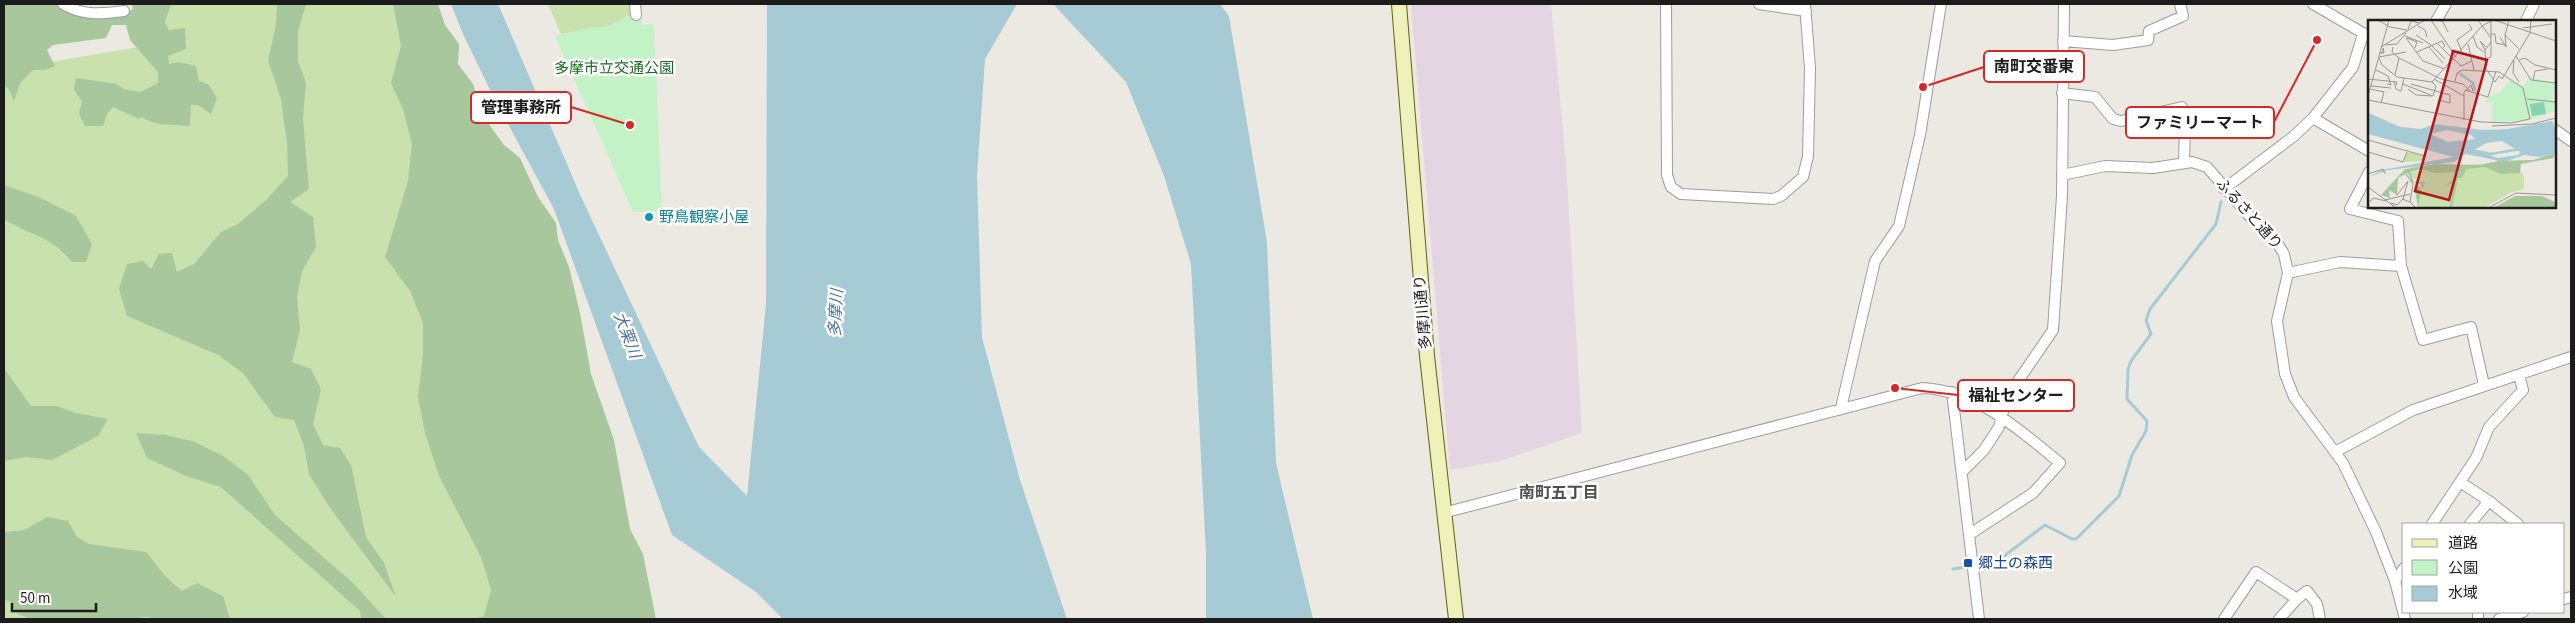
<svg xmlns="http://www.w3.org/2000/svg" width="2575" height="623" font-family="'Source Sans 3','Noto Sans JP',sans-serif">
<rect width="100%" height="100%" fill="#ece9e2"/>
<path fill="#e4d5e2" d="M 1411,4 L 1551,4 L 1566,163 L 1582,433 L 1500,461 L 1450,470 Z"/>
<path fill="#c8e1ad" d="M 153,4 L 406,4 L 637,619 L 4,619 L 4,70 L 144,46 Z
M 548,4 L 631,4 L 632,15 L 610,26 L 561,34 Z"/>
<path fill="#a9c79c" d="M 4,4 L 54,4 L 82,17 L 103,18 L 125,14 L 133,9 L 132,4 L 171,4 L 165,22 L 169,30 L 185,28 L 186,49 L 168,56 L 169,64 L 178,62 L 196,66 L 199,81 L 209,85 L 217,99 L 211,114 L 198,105 L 191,105 L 190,126 C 171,124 157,127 141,117 L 139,119 L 113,107 L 107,114 L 103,126 L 85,126 L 79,114 L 82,101 L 74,90 L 76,78 L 117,84 L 123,89 L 141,92 L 158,83 L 158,72 L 130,40 L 126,25 L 112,25 L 106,38 L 53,45 L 47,50 L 55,66 L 45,70 L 33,70 L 20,83 L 14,101 L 8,88 L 4,87 Z
M 277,4 L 306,4 L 298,31 L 298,61 L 306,83 L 303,119 L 309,189 L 290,202 L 313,217 L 316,247 L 302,271 L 297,297 L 300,330 L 292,362 L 311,369 L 321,389 L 313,424 L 323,445 L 340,448 L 351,465 L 366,537 L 384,563 L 396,597 L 330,508 L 309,474 L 304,446 L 294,420 L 275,417 L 243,373 L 218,355 L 127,316 L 119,289 L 127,264 L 143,261 L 151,269 L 159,254 L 172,253 L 177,272 L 194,264 L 221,232 L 238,224 L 267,199 L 288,176 L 287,143 L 281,99 L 268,60 L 276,25 Z
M 393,4 L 438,4 L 445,25 L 459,44 L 458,64 L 473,84 L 483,116 L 504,145 L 520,158 L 538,197 L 556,223 L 558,240 L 569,267 L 580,313 L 591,374 L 614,440 L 630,529 L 643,554 L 656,619 L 471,619 L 484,616 L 491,590 L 481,557 L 439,476 L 425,433 L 418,397 L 423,355 L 423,323 L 410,291 L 385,257 L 408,181 L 412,144 L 403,109 L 391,83 L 401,46 Z
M 4,185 L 41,198 L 76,216 L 92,244 L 86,262 L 72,262 C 49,234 30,236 4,219 Z
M 4,368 L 31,406 L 57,406 L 76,413 L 108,419 L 98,436 L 52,460 L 26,457 L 4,461 Z
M 136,433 L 165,435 L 192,441 L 222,455 L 248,475 L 275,515 L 353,583 L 386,619 L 361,619 L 360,611 L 221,487 L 186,476 L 147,458 Z
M 47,517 L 68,521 L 77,537 L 89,544 L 146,552 L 166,577 L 182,591 L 197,583 L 223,596 L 230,619 L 158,619 L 146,617 L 131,619 L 31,619 L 18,614 L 9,601 L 4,600 L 4,530 L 6,532 L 24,530 Z"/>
<path fill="#c3f2c6" d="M 641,14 L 642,25 L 654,24 L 662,211 L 633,212 L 555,36 L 584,29 L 610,26 L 627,16 Z"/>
<path fill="#a7cbd5" d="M 451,4 L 498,4 L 582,199 L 699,447 L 747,496 L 766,304 L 767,4 L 1017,4 L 985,59 L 977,176 L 982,337 L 1020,480 L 1067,619 L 783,619 L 756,592 L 672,535 L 554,209 L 495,100 L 463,34 Z
M 1053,4 L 1220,4 L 1229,16 L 1267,242 L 1276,463 L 1313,619 L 1206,619 L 1206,554 L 1191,264 L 1164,176 L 1126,82 Z"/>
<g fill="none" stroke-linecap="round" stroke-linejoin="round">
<path stroke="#a7cbd5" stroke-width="3" d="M 1981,565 L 1995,563 L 2045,525 L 2072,539 L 2076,539 L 2119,496 L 2132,455 L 2146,431 L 2147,421 L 2127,399 L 2128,369 L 2131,361 L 2151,334 L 2146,320 L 2150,309 L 2216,224 L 2221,202
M 1953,569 L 1965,567"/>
<defs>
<path id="street" d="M 63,4 C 83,16 101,14 124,11
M 635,4 L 636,15
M 1666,4 L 1667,175 L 1671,187 L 1681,194 L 1773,199 L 1781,196 L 1803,177 L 1808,156 L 1810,68 L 1805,4
M 1759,4 L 1806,11
M 2313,4 L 2368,36
M 2436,21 L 2446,4
M 2526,21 L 2534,4
M 2063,41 L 2113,45 L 2148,40 L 2149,31 L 2183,16 L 2180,4
M 2062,93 L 2095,97 L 2113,119 L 2121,121 L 2182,107 L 2185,123 L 2184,163
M 2313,118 L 2369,151
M 2554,129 L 2571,141
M 2369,172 L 2350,209 L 2398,221 L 2401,266 L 2423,340 L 2471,327 L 2484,385
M 2062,175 L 2105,166 L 2153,168 L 2192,162 L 2207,167 L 2251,218 L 2276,241 L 2284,254 L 2288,273 L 2277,321 L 2285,374 L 2294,397 L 2343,463 L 2376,532 L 2395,581 L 2405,619
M 2224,189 L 2294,136 L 2313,118 L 2353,67 L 2363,34
M 2288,273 L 2340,262 L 2401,266
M 1952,392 L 1979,619
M 1841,408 L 1875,261 L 1899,226 L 1920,135 L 1941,4
M 2335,452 L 2413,410 L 2571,357
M 1962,472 L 1984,450 L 1999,427 L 2007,397 L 2053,330 L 2062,196 L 2064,4
M 2460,482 L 2489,501 L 2518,524
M 1443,513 L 1922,388 C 1976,390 2020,430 2060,463 L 2033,493 L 1970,534
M 2432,524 L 2476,458 L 2489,427 L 2523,390 L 2519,375
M 2470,524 L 2489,501
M 2395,581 L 2404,568
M 2564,599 L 2571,597
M 2224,619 L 2256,572 L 2297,599
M 2279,619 L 2297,599 L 2307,591 L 2317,604 L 2320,619
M 2478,619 L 2478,612
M 2499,619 L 2523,612"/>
<path id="secondary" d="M 1399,4 L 1427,356 L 1456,619"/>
</defs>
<use href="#street" stroke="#9d9d9d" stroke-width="12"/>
<use href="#secondary" stroke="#5d6511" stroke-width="16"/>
<use href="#street" stroke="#fff" stroke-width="10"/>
<use href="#secondary" stroke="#eff1bb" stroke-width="14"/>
</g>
<circle fill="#0f9aa8" stroke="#fff" stroke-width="2" cx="649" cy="217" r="5"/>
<rect fill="#1a4fb4" stroke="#fff" stroke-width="2" x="1963" y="558" width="10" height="10" rx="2.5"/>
<g text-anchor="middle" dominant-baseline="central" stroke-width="5" stroke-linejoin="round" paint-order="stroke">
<g font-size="15" fill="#176c1d" stroke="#fff">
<text x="614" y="68">多摩市立交通公園</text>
</g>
<g font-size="15" fill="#1c1c1c" stroke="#fff">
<text transform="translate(2249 214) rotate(48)">ふるさと通り</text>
<text transform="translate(1423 312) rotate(-95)">多摩川通り</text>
</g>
<g font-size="15" fill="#0d838f" stroke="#fff" text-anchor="start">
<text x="659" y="217">野鳥観察小屋</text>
</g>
<g font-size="15" fill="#164399" stroke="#fff" text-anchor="start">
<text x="1978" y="563">郷土の森西</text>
</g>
<g font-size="16" font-style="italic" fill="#517699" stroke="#fff">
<text transform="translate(836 313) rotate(-87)">多摩川</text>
<text transform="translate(627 335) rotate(69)">大栗川</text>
</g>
<g font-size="16" font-weight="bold" fill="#4f4f4f" stroke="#fff">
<text x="1559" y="493">南町五丁目</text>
</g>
</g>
<g transform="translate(2368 20)">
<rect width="188" height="188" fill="#ece9e2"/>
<path d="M 39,132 L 57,136 L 57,141 L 35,142 ZM 120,144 L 149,147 L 156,157 L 156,169 L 144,172 L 118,187 L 50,187 L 52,163 L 40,153 L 72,146 Z" fill="#c8e1ad"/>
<path d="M 187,133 L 185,138 L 153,144 L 152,153 L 133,154 L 117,147 L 98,149 L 94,158 L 90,158 L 84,187 L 82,187 L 87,161 L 73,169 L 88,158 L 87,152 L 67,153 L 53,149 L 42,152 L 46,162 L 57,162 L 55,168 L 53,168 L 54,163 L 50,164 L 53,171 L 50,187 L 47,171 L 50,164 L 44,162 L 40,153 L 30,158 L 29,175 L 21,170 L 22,178 L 13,175 L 37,149 L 68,144 L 111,145 L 130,141 L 165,140 ZM 147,176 L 174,176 L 187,182 L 187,187 L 127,187 Z" fill="#a9c79c"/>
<path d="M 160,57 L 187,63 L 184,82 L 187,83 L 187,91 L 161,100 L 124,102 L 124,83 L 118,82 L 119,77 L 133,72 L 143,59 L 156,67 Z" fill="#c3f2c6"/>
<path d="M 176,82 L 178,94 L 164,96 L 162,84 Z" fill="#89d3b5"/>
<path d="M 0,94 L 33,107 L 53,109 L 66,104 L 114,110 L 140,109 L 184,101 L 187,107 L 187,133 L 172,137 L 156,135 L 136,142 L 98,134 L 86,142 L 21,150 L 0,157 L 14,150 L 85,137 L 0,114 ZM 79,110 L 103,115 L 107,119 L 80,122 L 62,114 ZM 134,121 L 152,132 L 150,135 L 130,138 L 106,130 L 118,123 Z" fill="#a7cbd5" fill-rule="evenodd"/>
<path fill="none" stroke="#a7cbd5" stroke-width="2.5" d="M 91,53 L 105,63 L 107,71M 0,94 L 18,102M 103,130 L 123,134 L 152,129"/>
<path fill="none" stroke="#999793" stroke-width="1" d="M 10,0 L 22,7 L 39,10M 63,0 L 88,37M 70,0 L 75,2 L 80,12M 110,0 L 123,18M 126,0 L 188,21M 141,0 L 137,15 L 151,29M 50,6 L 57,10 L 59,17M 155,8 L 184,4M 40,9 L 43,1 L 51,3M 123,14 L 127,14 L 128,23 L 137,25M 48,15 L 63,25M 37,16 L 55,23M 105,16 L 109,27 L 116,32M 132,17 L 138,27 L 137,15M 38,18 L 55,41 L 77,49M 39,18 L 49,22 L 47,28M 123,22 L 117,30 L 118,49 L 127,62 L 131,56 L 134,59 L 162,13 L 163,0M 70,24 L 86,40M 100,24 L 106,50M 17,25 L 29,24 L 38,13M 64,26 L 77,39M 13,27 L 57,0M 25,27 L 24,32 L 31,38 L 73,59 L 95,64 L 102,71M 61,27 L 75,43M 15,28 L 16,33 L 12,33 L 15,32 ZM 117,30 L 112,21 L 118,27M 49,32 L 74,21 L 77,26 L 74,29M 94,32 L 89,20 L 104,9 L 101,4M 148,36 L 163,60 L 188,63M 11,37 L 38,32M 11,38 L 14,45 L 29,57 L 64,62M 86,39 L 93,46 L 104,41M 117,39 L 123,37 L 123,1M 146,40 L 145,53 L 151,62M 151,40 L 157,38 L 167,45 L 188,50M 8,50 L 20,56 L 23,65 L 19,64M 27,55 L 31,38M 0,59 L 29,62 L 28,65M 66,59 L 96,76M 165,60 L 167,51 L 180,49M 26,62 L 28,69 L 33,71 L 36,58M 64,62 L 114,6 L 123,1M 64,62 L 68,66 L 65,76M 35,64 L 65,76M 43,64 L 82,75 L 82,83 L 71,80 L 74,73M 3,66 L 23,68M 2,69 L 16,72 L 13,83M 40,69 L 48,75 L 64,76M 97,70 L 120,77 L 128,51M 0,76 L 21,0M 159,79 L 188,82M 0,80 L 113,102 L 143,103 L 162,99 L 155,68 L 131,52 L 94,50 L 89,53 L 87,61M 96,100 L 96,72 L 103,65 L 105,71M 124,106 L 164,104 L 188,98M 0,120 L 57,136M 0,132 L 35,142 L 39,132M 0,154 L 15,149 L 17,154M 38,154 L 45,164 L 42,182M 0,167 L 27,187M 29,175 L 40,161M 34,179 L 42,182 L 47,187M 17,180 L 42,174M 2,182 L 5,178 L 18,181M 23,183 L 29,185 L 35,179 L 40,161M 122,187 L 148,173 L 188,175"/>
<path fill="#b11619" fill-opacity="0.15" stroke="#b11619" stroke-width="2.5" d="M 85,31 L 119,40 L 81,180 L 47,171 Z"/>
<rect width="188" height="188" fill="none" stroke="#1c1c1c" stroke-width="2.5"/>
</g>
<path fill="none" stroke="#d62828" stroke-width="2" d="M1923 87L1984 67M630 125L571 107M2317 40L2274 122M1895 388L1958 395"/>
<g fill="#d62828" stroke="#fff" stroke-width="2">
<circle cx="1923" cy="87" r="5"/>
<circle cx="630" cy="125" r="5"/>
<circle cx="2317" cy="40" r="5"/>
<circle cx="1895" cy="388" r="5"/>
</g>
<g fill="#fff" stroke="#d62828" stroke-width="2">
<rect x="1984" y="51" width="100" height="31" rx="5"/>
<rect x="471" y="92" width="100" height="31" rx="5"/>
<rect x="2126" y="107" width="148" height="31" rx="5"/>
<rect x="1958" y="380" width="116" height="31" rx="5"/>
</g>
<g font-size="16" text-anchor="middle" font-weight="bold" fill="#1c1c1c">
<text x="2034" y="72">南町交番東</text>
<text x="521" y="113">管理事務所</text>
<text x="2200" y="128">ファミリーマート</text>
<text x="2016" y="401">福祉センター</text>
</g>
<rect width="2575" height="623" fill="none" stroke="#1c1c1c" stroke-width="10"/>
<rect x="2402" y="523" width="162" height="90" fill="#ffffff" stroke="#a4a4a4"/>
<rect x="2412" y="539" width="25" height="8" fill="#eff1bb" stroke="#a4a4a4"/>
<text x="2448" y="548" font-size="15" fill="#1c1c1c">道路</text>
<rect x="2412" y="560" width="25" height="15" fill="#c3f2c6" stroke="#a4a4a4"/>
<text x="2448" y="573" font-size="15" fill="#1c1c1c">公園</text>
<rect x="2412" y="586" width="25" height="15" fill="#a7cbd5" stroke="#a4a4a4"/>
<text x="2448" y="598" font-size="15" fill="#1c1c1c">水域</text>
<path d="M12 603v8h84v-8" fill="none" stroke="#1c1c1c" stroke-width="2.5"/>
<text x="20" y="603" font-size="15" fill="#1c1c1c" stroke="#ffffff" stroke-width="4" paint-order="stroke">50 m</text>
</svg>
